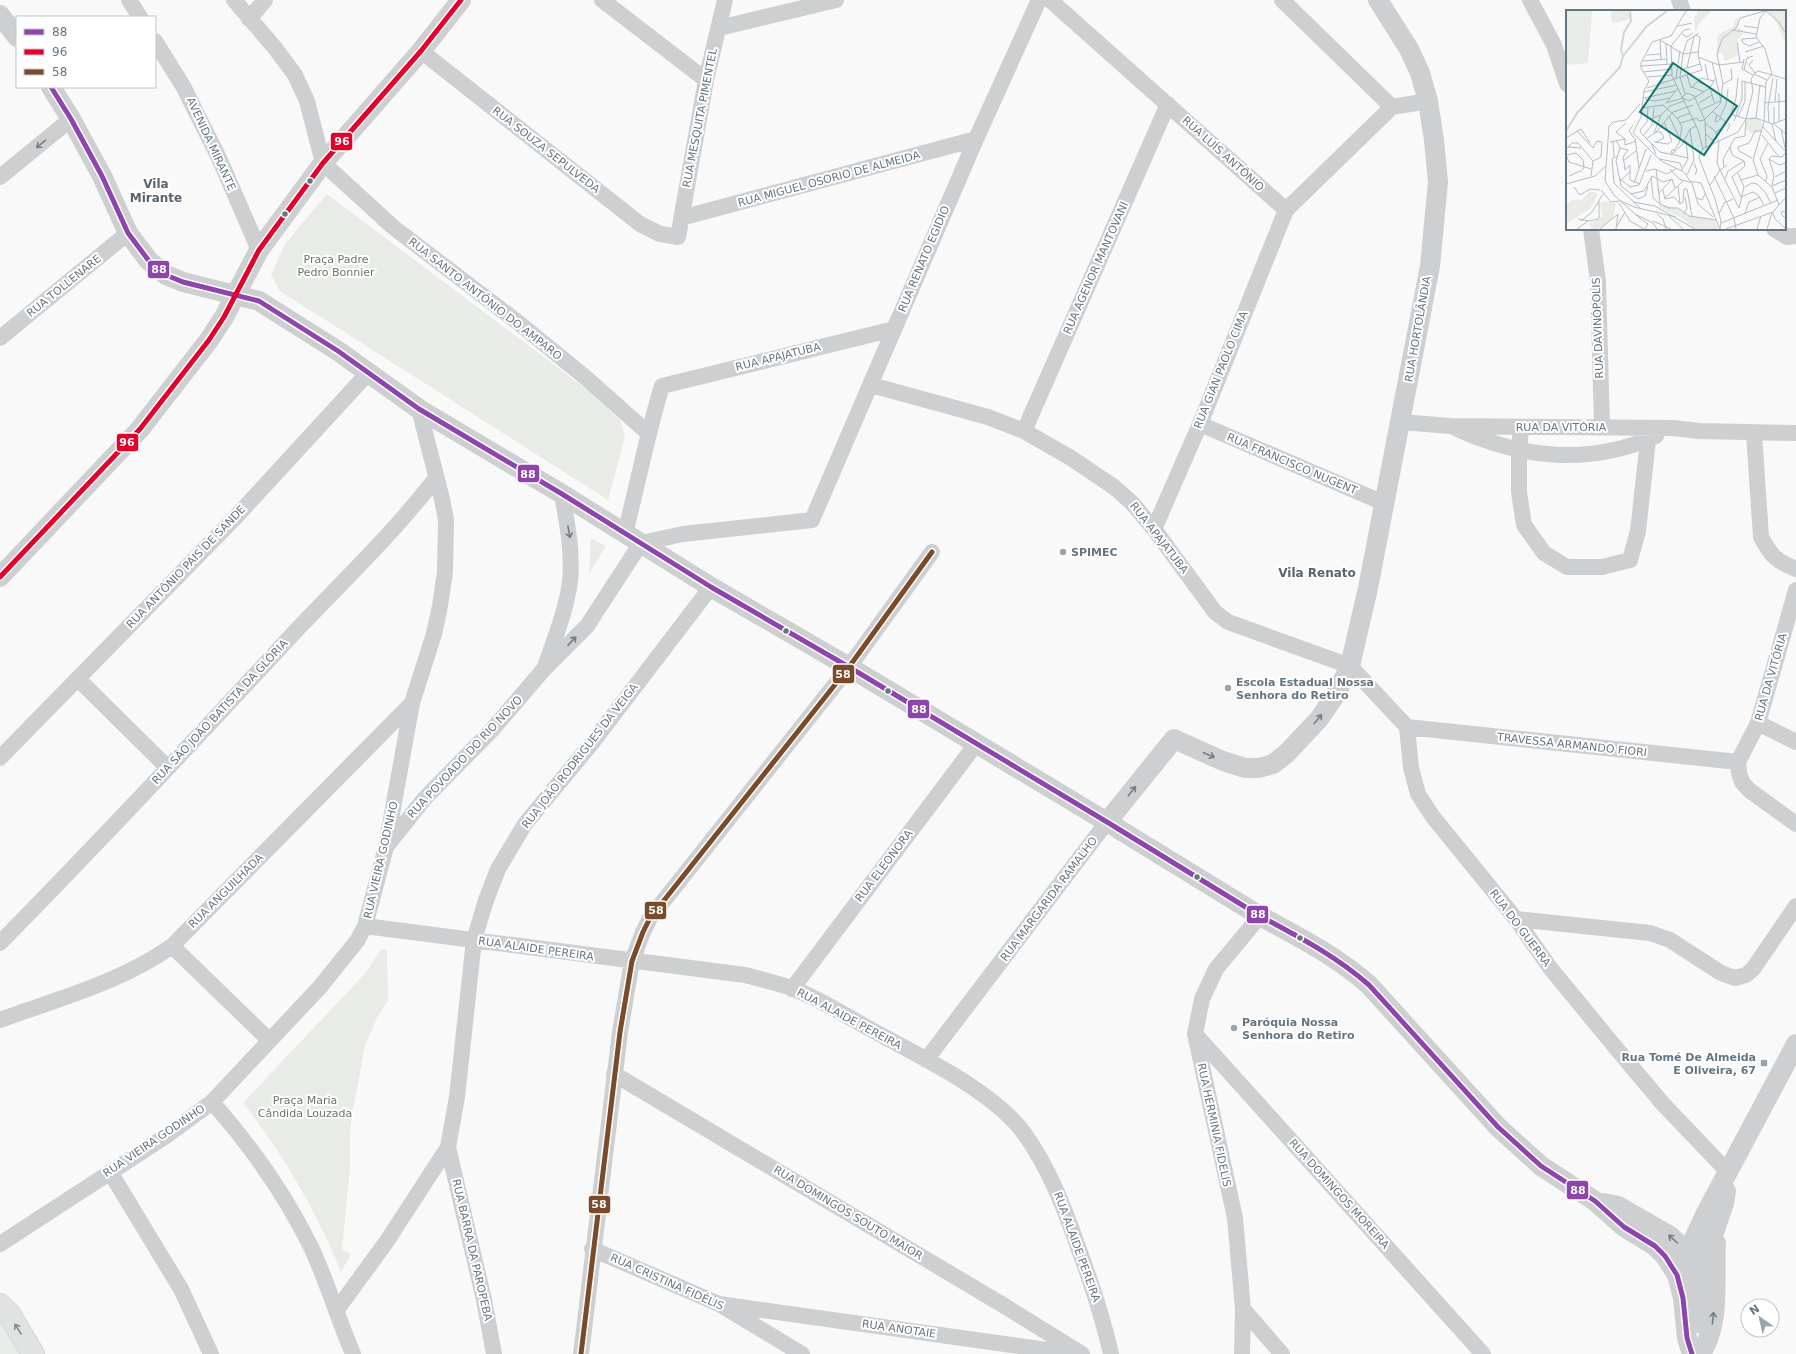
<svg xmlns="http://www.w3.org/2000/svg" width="1796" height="1354" font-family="'DejaVu Sans',sans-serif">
<rect width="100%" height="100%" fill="#f9f9f9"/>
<path fill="#e8ebe6" d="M 327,194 L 590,392 L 620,420 L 625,437 L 608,500 L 280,291 L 271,275 L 285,244 Z
M 591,538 L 606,546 L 589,574 Z
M 381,949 L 387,950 L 388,1000 L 378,1016 L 365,1045 L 353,1110 L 350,1133 L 350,1168 L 342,1249 L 351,1254 L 341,1272 C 316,1211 284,1155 243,1103 L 358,981 L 369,968 Z
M 0,1320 L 20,1354 L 0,1354 Z"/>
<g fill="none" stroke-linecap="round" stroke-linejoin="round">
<defs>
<path id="secondary" d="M 0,1305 L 10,1315 L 33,1354"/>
</defs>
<use href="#secondary" stroke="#d5d6d7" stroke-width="24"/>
<path stroke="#cecfd0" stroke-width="16" d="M 129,0 L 140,17
M 234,0 L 275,48 L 295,75 L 307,101 L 323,163 L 393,227 L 515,320 L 585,377 L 648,433
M 602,0 L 706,80
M 1050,0 L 1286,210
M 1282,0 L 1392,107 L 1428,101
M 1530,0 L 1554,45 L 1567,84
M 1679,0 L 1683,11
M 249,19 L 265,0
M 719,28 L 836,0
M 155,41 L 183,86 L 219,158 L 259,250
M 421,51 L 640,224 L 660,234 L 678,237 L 706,80 L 725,0
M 0,177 L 71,119
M 681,218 L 976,139
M 1591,229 L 1598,281 L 1602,427
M 1774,229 L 1787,237 L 1796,236
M 0,338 L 128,233
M 871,385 L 988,417 L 1024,431 L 1071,458 L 1114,487 L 1132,503 L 1154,529 L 1215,612 L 1228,622 L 1350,666 L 1407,727 L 1411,768 L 1418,794 L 1433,817 L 1516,919 L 1551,969 L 1616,1048 L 1663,1104 L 1728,1172
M 1401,422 L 1450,426 L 1673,428 L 1699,431 L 1796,433
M 1200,424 L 1384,503
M 1521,427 L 1519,451 L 1519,492 L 1524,525 L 1544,553 L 1567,567 L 1602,567 L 1630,560 L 1638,531 L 1648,440 L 1647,428
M 1455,428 C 1520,458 1589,466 1656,436
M 1024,431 L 1168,104
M 1754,433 L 1761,537 C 1771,556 1776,561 1796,569
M 1154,529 L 1200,424 L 1286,210 L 1392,107
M 625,533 C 638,484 647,434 662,386 L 894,329
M 1796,590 L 1758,723 L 1738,762 L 1739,773 L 1742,782 L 1749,790 L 1796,824
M 545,667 C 554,640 566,611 570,582 C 573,552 567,523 562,494
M 78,679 L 168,768
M 1758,723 L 1796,742
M 1407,727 L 1738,762
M 0,758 L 234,519 L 369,372
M 386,847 L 425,798 L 491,731 L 544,669 L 587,626 L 641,543 L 683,534 L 812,520 L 976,139 L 1039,0
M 1516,919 L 1650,933 L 1670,940 L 1721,973 L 1735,978 L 1746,975 L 1753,969 L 1796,906
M 365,926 L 745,975 C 760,979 777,983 792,988 C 820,999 846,1016 872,1030 C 919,1056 992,1090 1024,1133 C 1049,1168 1064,1207 1078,1247 C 1091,1282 1103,1318 1111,1354
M 0,943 C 99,842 195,740 291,636 C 340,584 392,535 436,478
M 172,946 L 269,1040
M 792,989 L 976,744
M 0,1020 C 57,999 122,982 172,946 L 412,703
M 1195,1034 L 1483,1354
M 926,1060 L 1107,822
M 614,1074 L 1003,1305 L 1082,1354
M 212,1102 C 251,1146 285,1194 311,1247 C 327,1281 338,1319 353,1354
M 448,1147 L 484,1300 L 494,1354
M 110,1172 L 181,1289 L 211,1354
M 0,1244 L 166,1136 L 212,1102 L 320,987 L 357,941 L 365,926 L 386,847 L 412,703 L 434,634 L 440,606 L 445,572 L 446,520 L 442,499 L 419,409
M 592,1249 L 719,1304 L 802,1354
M 719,1304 L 1076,1354
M 1243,1309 L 1282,1354
M 336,1311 L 387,1241 L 448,1147 L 457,1097 L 474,940 L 486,900 L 498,869 L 525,824 L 592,743 L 711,587
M 581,1354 L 620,1032 L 632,961 L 643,932 L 650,918 L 849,667 L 932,552
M 1242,1354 L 1243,1309 L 1235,1218 L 1195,1034 L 1202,999 L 1216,969 L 1260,916"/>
<path stroke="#cecfd0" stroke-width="20" d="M 0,15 L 17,37
M 51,87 L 71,119 L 102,176 L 128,233 L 149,261 L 166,275 L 183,282 L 259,301 L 338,351 L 419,409 L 562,494 L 711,587 L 849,667 L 1107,822 L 1260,916 C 1299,937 1336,956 1369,985 L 1498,1127 L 1541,1166 L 1595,1201 L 1624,1227 L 1655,1246 L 1665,1256 L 1677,1275 L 1683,1298 L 1687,1338 L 1692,1354
M 0,577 L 140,429 L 209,340 L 224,317 L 259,250 L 323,163 L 421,51 L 461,0
M 1107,822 L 1174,739 L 1223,761 L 1245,768 L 1259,768 L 1273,764 L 1286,754 L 1319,719 L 1336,694 L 1350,666 L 1368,588 L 1430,266 L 1438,182 L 1434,140 L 1428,101 L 1420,73 L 1409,49 L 1378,0
M 1604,1203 L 1618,1206 L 1670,1236 L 1688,1253 L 1696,1278 L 1697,1323
M 1677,1275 L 1706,1213 L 1796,1044
M 1693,1283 L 1707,1253 L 1724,1203 L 1726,1191
M 1701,1354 C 1721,1321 1714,1280 1716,1243"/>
<use href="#secondary" stroke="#e1e2e2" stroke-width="22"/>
<defs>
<path id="bus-1" d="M 51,87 L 71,119 L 102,176 L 128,233 L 149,261 L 166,275 L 183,282 L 259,301 L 338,351 L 419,409 L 562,494 L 711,587 L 849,667 L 1107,822 L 1260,916 C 1299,937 1336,956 1369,985 L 1498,1127 L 1541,1166 L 1595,1201 L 1624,1227 L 1655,1246 L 1665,1256 L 1677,1275 L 1683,1298 L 1687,1338 L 1692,1354"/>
<path id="bus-2" d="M 0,577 L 140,429 L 209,340 L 224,317 L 259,250 L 323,163 L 421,51 L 461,0"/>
<path id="bus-3" d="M 581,1354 L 620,1032 L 632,961 L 643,932 L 650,918 L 849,667 L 932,552"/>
</defs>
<use href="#bus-1" stroke="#fff" stroke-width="8"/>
<use href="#bus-2" stroke="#fff" stroke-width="8"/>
<use href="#bus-3" stroke="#fff" stroke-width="8"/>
<use href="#bus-1" stroke="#8e44ad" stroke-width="5"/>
<use href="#bus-2" stroke="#e4002b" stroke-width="5"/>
<use href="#bus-3" stroke="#7a4b2a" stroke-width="5"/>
</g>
<defs><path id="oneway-shaft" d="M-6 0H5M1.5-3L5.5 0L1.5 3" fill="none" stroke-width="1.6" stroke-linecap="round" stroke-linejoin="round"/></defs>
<g stroke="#707f8b">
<use href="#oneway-shaft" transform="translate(41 144) rotate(141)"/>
<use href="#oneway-shaft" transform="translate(569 532) rotate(80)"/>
<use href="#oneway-shaft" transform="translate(572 641) rotate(-47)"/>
<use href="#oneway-shaft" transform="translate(1318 719) rotate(-50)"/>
<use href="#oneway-shaft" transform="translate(1209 755) rotate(23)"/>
<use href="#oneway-shaft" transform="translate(1132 791) rotate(-51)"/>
<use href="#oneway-shaft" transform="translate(1673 1239) rotate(-138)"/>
<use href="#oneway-shaft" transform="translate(1713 1318) rotate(-84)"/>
</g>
<use stroke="#7e8c96" href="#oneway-shaft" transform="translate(18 1329) rotate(-122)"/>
<g fill="#657683" stroke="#fff" stroke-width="1.5">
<circle cx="310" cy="181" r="3.5"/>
<circle cx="285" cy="214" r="3.5"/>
<circle cx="786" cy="631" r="3.5"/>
<circle cx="888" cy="691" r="3.5"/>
<circle cx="1197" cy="877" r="3.5"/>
<circle cx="1300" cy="938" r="3.5"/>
</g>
<g fill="#99a4ac" stroke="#fff" stroke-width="1.5">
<circle cx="1063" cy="552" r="4"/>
<circle cx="1228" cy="688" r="4"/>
<circle cx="1234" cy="1028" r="4"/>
<rect x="1760" y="1059" width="8" height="8" rx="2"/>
</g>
<g text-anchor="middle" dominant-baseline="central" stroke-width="4" stroke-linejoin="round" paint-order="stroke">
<g font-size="11" fill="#657683" stroke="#fff">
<text transform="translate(700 118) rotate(-79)">RUA MESQUITA PIMENTEL</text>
<text transform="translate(211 144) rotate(65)">AVENIDA MIRANTE</text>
<text transform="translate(546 150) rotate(38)">RUA SOUZA SEPULVEDA</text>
<text transform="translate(1223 154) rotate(42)">RUA LUÍS ANTÔNIO</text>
<text transform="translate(829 179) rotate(-15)">RUA MIGUEL OSORIO DE ALMEIDA</text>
<text transform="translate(924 259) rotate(-67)">RUA RENATO EGIDIO</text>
<text transform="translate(1096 268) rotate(-66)">RUA AGENOR MANTOVANI</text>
<text transform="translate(64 286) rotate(-39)">RUA TOLLENARE</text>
<text transform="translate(485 299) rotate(38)">RUA SANTO ANTÔNIO DO AMPARO</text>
<text transform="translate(1598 328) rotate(-92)">RUA DAVINÓPOLIS</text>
<text transform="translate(1418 329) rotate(-80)">RUA HORTOLÃNDIA</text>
<text transform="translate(778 357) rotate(-14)">RUA APAJATUBA</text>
<text transform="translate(1221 370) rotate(-68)">RUA GIAN PAOLO CIMA</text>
<text x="1561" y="427">RUA DA VITÓRIA</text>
<text transform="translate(1292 464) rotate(23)">RUA FRANCISCO NUGENT</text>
<text transform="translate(1159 538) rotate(52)">RUA APAJATUBA</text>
<text transform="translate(186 567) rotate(-46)">RUA ANTÔNIO PAIS DE SANDE</text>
<text transform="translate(1771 677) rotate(-74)">RUA DA VITÓRIA</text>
<text transform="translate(220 712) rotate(-47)">RUA SÃO JOÃO BATISTA DA GLÓRIA</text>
<text transform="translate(1572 745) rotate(6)">TRAVESSA ARMANDO FIORI</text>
<text transform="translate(580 756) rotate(-52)">RUA JOÃO RODRIGUES DA VEIGA</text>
<text transform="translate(465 757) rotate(-47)">RUA POVOADO DO RIO NOVO</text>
<text transform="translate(381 860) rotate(-77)">RUA VIEIRA GODINHO</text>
<text transform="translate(884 866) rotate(-53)">RUA ELEONORA</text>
<text transform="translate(226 891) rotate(-45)">RUA ANGUILHADA</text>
<text transform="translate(1049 899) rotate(-53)">RUA MARGARIDA RAMALHO</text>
<text transform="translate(1520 928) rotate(53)">RUA DO GUERRA</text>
<text transform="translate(536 949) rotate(8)">RUA ALAIDE PEREIRA</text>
<text transform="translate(849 1019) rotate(28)">RUA ALAIDE PEREIRA</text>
<text transform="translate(1214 1125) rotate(78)">RUA HERMINIA FIDELIS</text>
<text transform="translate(154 1141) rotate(-34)">RUA VIEIRA GODINHO</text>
<text transform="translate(1339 1194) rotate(48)">RUA DOMINGOS MOREIRA</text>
<text transform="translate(848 1213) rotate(31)">RUA DOMINGOS SOUTO MAIOR</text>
<text transform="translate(1077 1247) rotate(70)">RUA ALAIDE PEREIRA</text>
<text transform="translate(472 1250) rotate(77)">RUA BARRA DA PAROPEBA</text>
<text transform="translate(667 1282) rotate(24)">RUA CRISTINA FIDÉLIS</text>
<text transform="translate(899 1329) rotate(8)">RUA ANOTAIE</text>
</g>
<g font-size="11" fill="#687a64" stroke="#fff">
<text x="336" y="259">Praça Padre<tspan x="336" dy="13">Pedro Bonnier</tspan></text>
<text x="305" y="1100">Praça Maria<tspan x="305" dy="13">Cândida Louzada</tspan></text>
</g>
<g font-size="11" font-weight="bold" fill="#657683" stroke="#fff" text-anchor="start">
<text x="1071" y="552">SPIMEC</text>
<text x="1236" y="682">Escola Estadual Nossa<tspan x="1236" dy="13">Senhora do Retiro</tspan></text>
<text x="1242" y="1022">Paróquia Nossa<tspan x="1242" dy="13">Senhora do Retiro</tspan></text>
<text x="1756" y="1057" text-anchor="end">Rua Tomé De Almeida<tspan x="1756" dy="13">E Oliveira, 67</tspan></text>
</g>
<g font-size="12" font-weight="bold" fill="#57646e" stroke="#fff">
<text x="156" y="184">Vila<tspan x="156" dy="14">Mirante</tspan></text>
<text x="1317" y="573">Vila Renato</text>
</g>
</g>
<g transform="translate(1566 10)">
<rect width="220" height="220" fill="#f9f9f9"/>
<path d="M 0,1 L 26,1 L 22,53 L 0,55 ZM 45,1 L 61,1 L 66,5 L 64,9 L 48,13 L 45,11 ZM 131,1 L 145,1 L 133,14 L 129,24 L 128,6 L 131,5 ZM 202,1 L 220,1 L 220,35 L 210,12 ZM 170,8 L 172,8 L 172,18 L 177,19 L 177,23 L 170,32 L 172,45 L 159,51 L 156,43 L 153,44 L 151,41 L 151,28 L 153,24 L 167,17 ZM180 115a8 8 0 1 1 16 0a8 8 0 1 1-16 0ZM 24,181 L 32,184 L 24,199 L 0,214 L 0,195 L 6,190 L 16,190 ZM 41,191 L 50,194 L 47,208 L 33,219 L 25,219 L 23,212 L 33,210 L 36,206 L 34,193 ZM 94,194 L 112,198 L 118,204 L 149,211 L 153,219 L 130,219 L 114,207 L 93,197 Z" fill="#e8ebe6"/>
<path fill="none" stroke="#ced6d9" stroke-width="2" d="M 57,46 L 81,16 L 101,1M 57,46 L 55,40 L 58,22 L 65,11 L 64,1M 0,121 L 11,103 L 54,57 L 57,46"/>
<path fill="none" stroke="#b5bdc3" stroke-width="1" d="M 120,1 L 105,26 L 86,32 L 75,53 L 75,58 L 83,71 L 78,81 L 75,107 L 67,123 L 95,151 L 118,162 L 124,171 L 135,173 L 154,219M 200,1 L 194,8 L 190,27 L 199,39 L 206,64 L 200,72 L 198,112 L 187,150 L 192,165 L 206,177 L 213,195M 200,1 L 212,11 L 220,24M 112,16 L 126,13M 178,16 L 192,18M 124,19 L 118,20 L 105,36 L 106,66 L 132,120 L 137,139 L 134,143M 167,20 L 190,24M 116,24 L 121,27 L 127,23M 94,30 L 117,44 L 132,42M 94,30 L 95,49M 171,32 L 174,52M 176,32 L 183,36 L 193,32M 176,32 L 176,29 L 190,28M 100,33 L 101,54M 179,42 L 198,36M 81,45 L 95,44M 132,47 L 153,55 L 178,52M 178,49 L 176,59 L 187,65M 187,50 L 183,55 L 189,63M 77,51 L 101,49M 146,52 L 155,91M 139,54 L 142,69M 75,56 L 106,54M 121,58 L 128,26M 115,60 L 134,54M 178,60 L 181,48 L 187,46M 77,62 L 106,59M 189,63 L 192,61 L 220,69M 188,64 L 201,70M 121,65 L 125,78 L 135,68M 82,67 L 106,65M 110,68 L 114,41M 135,68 L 148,71M 172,68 L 170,88 L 165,104 L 180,109 L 187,81 L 185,69 L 189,63M 132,72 L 145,77M 157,74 L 166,69 L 165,58M 126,77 L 138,82M 81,78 L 136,60 L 132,46 L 134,27 L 129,25M 144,78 L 148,92M 78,82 L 111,75M 213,83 L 213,111M 119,84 L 114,67 L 117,44 L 121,31 L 133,23M 116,87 L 121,83 L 131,87M 78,88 L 110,81M 129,88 L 139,110M 79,89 L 89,91 L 104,88M 101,92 L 112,78M 209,92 L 211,69M 100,93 L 117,88 L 123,91 L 144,78 L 149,69M 133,93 L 146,85M 198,93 L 220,91M 74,94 L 60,110 L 47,112 L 43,116 L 39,171 L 48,185 L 69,204 L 87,213 L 91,219M 97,95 L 111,108 L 116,117 L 113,133 L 108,140M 208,97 L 208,113M 75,98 L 98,95M 82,98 L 81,112 L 74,120 L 75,123 L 94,142 L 122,148M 135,100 L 154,91M 147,102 L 164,115 L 161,121M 151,105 L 149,111 L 151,112 L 155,108M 103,106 L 114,129M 154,107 L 160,95 L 162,79M 172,107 L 179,91 L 179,71M 87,108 L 95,105 L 104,96 L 118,91M 111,108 L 124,103M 190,108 L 194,75M 220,109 L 220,84M 139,110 L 140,137M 180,110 L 179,126 L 169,128 L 164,136 L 166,145 L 178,151 L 179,156 L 166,167 L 175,187 L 187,182 L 193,186 L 198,196M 168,111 L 176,89 L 176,71 L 200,77M 114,113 L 131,108 L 133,111 L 138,110 L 154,94 L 157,74 L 151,44 L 156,29 L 171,17 L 174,8 L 199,1M 139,113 L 150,122M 203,113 L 202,97 L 207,68M 206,114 L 210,131M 208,114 L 220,124M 67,115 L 63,121 L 68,128M 197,117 L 220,142M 215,119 L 220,142M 11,121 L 27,138 L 31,131 L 36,132 L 35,147 L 27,151 L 25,166M 90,122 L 95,122 L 98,128 L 90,132M 150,122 L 157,117 L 159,111M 88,123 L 95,105M 139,123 L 146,130 L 151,128 L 150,122M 196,125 L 213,147M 77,126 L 86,115 L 88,98M 0,128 L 15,119 L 24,133M 69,128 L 73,158M 59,129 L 50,122 L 60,113M 59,129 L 59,135 L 70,131M 80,129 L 90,122 L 107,102 L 127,95M 50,130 L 54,138 L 50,151 L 55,176 L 72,189 L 79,186 L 82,176M 47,131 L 48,147M 44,132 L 59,129M 88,132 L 102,134 L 106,131 L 98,112M 85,133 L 90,144M 2,137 L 15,138M 54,138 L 62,140 L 57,147 L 59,158M 0,139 L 6,133 L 12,133 L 27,151M 136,139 L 172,122 L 180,109 L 190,108 L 206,114 L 220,109M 106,140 L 109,140 L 108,143 L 105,143 ZM 109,141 L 116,135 L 124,119 L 130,116M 134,142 L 133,148 L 149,189 L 155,211 L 154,219M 0,145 L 10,143 L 17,150 L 18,158 L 14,162M 0,145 L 3,152 L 25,159M 52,146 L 46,149 L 48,173 L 74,198M 186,148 L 173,141 L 172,137 L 183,133 L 189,121 L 196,121M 93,149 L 114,153 L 116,158M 203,149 L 213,155 L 220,153M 57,151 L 70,141M 128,153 L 131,160 L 129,165M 161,155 L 154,160 L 173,198 L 178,177 L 172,163M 58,157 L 59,160 L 64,155 L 64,170 L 74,174M 158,157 L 157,149 L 164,137M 90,159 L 94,194M 104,159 L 113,169 L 126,173 L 132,194 L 147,207M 80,161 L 89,159 L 100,164 L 110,159M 115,161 L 122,149 L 120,131M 121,165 L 128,150 L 124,119M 3,166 L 14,161M 148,166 L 168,208 L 170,219M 85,167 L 87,187 L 91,192 L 102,198 L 112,198 L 123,206 L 150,210M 209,167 L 220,161M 53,168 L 64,177 L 73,175 L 85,145M 159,169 L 162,161 L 178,151M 175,170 L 192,165M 54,171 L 65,161M 200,171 L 201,166 L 194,149 L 202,133M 68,173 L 80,139M 0,174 L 29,166 L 40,156M 144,175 L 154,160 L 151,153 L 153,130M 112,176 L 114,194M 206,176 L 208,165 L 203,149 L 206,146 L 216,147 L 220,142M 206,176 L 220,170M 8,177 L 14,185 L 24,179 L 34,180M 179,177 L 186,173 L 191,174 L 199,182 L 205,193M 35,180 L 45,192 L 54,191M 97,180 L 99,189 L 108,187 L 114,194 L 117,192 L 118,179 L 121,179 L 126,206M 93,183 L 106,169M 209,183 L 220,178M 64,184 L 78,181 L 86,166 L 97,172 L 106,169 L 109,178M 99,188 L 117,171M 131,188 L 136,190 L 139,184M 55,191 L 68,197 L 110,207M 67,192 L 89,196 L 129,219M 53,193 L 64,211M 207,202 L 220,187M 220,202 L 216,201 L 215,204 L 220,209M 179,203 L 183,192 L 194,187M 207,203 L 209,209 L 220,219M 91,204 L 97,209 L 100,219M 118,204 L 121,198 L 119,187M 153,204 L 158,193 L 167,189M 70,205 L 82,214 L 79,219M 103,206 L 117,219M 12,209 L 22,211 L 33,209 L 33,191M 15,211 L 26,202 L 37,184M 64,211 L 78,219M 87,211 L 105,219M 155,213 L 212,190M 51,216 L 59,202M 11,219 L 22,211M 34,219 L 52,204M 50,219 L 52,204M 160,219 L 207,202M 191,219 L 195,206M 201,219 L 206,203"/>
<path fill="#0f766e" fill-opacity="0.15" stroke="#0f766e" stroke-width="2" d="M 107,53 L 171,96 L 138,145 L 74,102 Z"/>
<rect width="220" height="220" fill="none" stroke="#657683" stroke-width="2"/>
</g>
<g stroke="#fff" stroke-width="1.5">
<rect x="330" y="132" width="23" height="19" rx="4" fill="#e4002b"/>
<rect x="147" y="260" width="23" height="19" rx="4" fill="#8e44ad"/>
<rect x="116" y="433" width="23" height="19" rx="4" fill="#e4002b"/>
<rect x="517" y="464" width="23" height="19" rx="4" fill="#8e44ad"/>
<rect x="832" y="664" width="23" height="20" rx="4" fill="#7a4b2a"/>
<rect x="907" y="699" width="23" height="20" rx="4" fill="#8e44ad"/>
<rect x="644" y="901" width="23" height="19" rx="4" fill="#7a4b2a"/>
<rect x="1246" y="905" width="23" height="19" rx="4" fill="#8e44ad"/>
<rect x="1566" y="1180" width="23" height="20" rx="4" fill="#8e44ad"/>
<rect x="588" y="1195" width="23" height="19" rx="4" fill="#7a4b2a"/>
</g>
<g font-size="11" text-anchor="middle" font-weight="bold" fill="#fff">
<text x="342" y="145">96</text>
<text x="159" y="273">88</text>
<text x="127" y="446">96</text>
<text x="528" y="478">88</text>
<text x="843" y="678">58</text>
<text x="919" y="713">88</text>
<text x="656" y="914">58</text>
<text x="1258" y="918">88</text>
<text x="1578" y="1194">88</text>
<text x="599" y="1208">58</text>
</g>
<rect x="16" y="16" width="140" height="72" fill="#ffffff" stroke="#c1c8cd"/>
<rect x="24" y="29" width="20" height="6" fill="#8e44ad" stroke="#c1c8cd"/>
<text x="52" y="36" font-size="12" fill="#657683">88</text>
<rect x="24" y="49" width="20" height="6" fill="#e4002b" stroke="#c1c8cd"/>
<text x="52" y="56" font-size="12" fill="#657683">96</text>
<rect x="24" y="69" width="20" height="6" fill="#7a4b2a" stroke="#c1c8cd"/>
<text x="52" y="76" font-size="12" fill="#657683">58</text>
<g transform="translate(1760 1318) rotate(326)"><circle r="19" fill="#ffffff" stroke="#c1c8cd"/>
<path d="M0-3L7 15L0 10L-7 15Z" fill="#99a4ac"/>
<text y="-6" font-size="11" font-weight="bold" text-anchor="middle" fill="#657683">N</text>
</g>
</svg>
